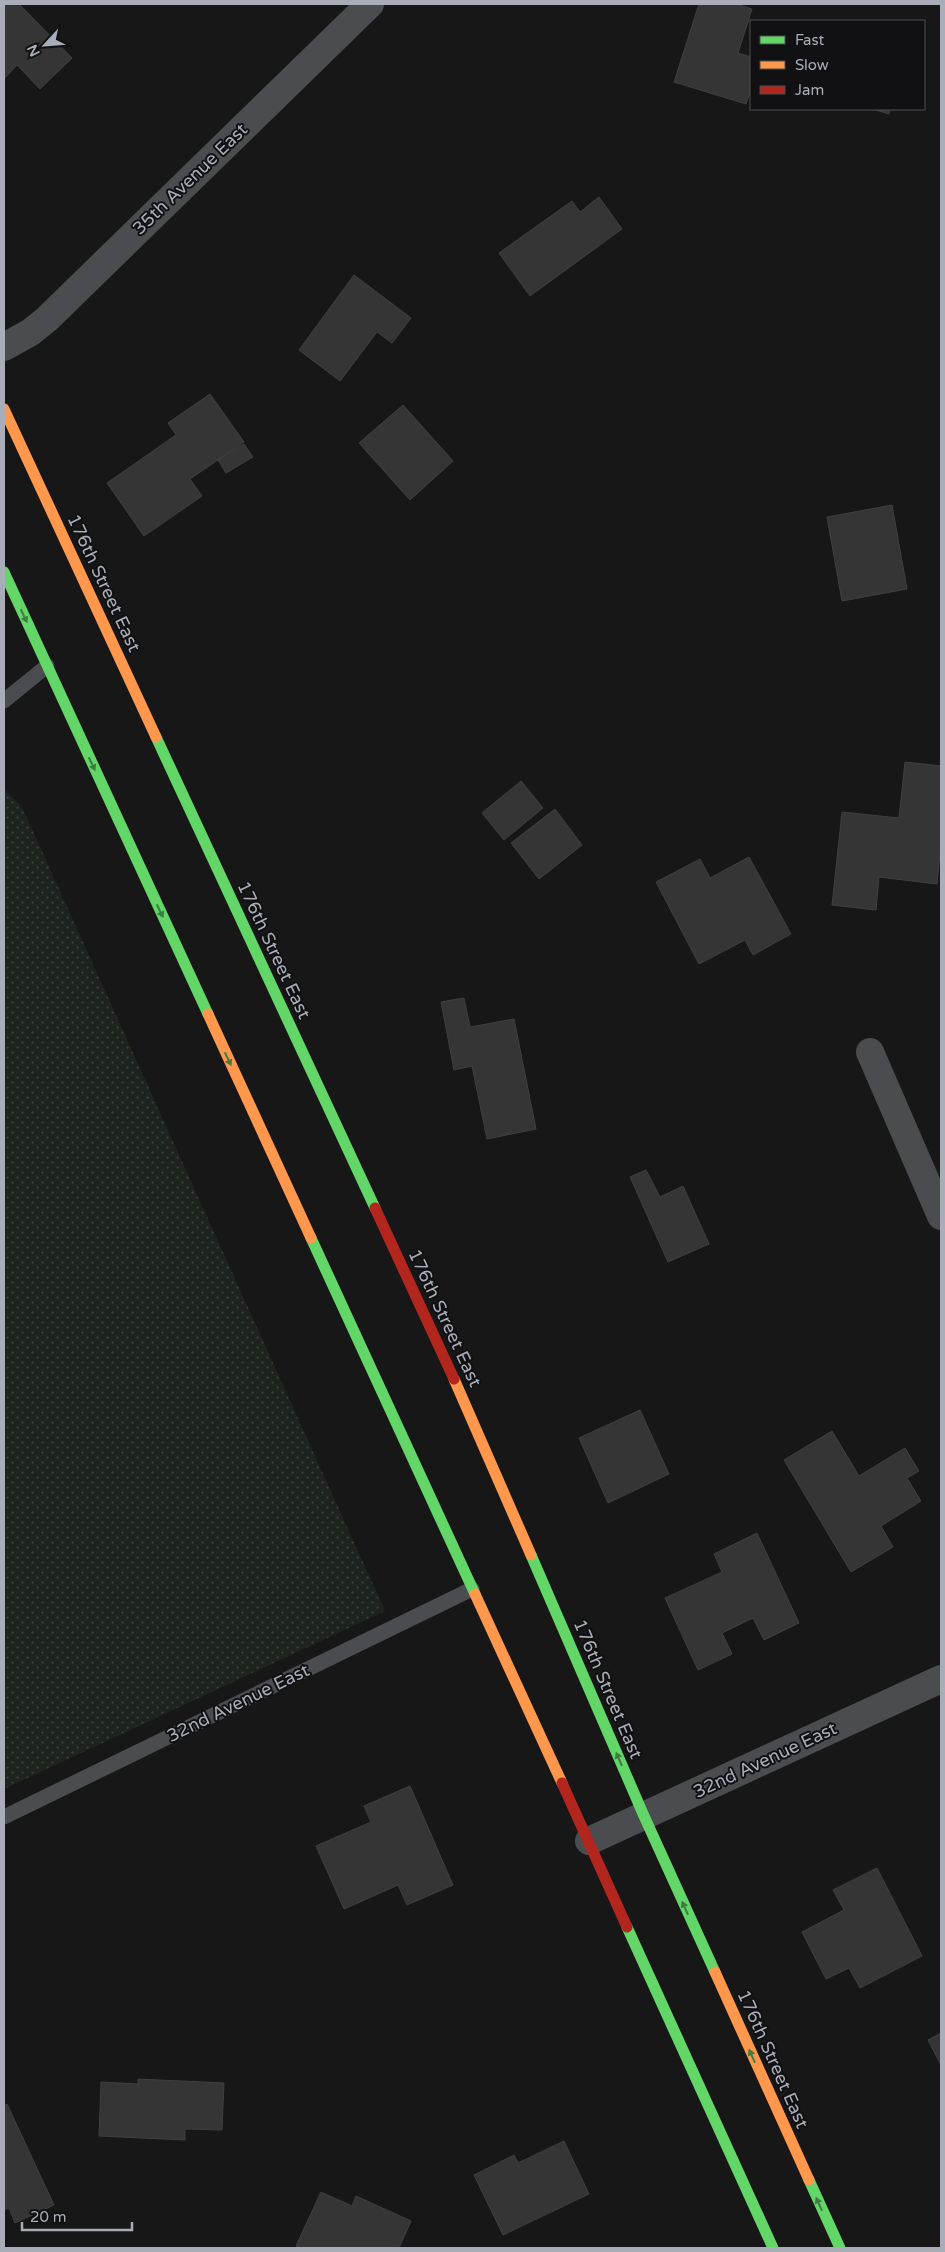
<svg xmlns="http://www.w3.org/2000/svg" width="945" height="2252" font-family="'Varela Round',sans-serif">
<defs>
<pattern id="grass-dots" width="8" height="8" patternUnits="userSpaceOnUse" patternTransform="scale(1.25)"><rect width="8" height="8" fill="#1d241e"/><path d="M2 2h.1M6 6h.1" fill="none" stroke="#3b413d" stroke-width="1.8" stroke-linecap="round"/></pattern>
</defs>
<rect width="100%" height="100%" fill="#171717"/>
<path fill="url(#grass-dots)" d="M 4,789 L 22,807 L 385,1611 L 4,1789 Z"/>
<path fill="#353536" stroke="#3f4043" d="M 4,4 L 19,4 L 72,58 L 40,89 L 17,65 L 4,79 Z
M 699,4 L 736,4 L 752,9 L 738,53 L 751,57 L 751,89 L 746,104 L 674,82 Z
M 873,109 L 890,109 L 889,114 Z
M 599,197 L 622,229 L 530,296 L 499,253 L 572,201 L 580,212 Z
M 354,275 L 411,318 L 392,343 L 377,332 L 340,381 L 299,350 Z
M 210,394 L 244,442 L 190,479 L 202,496 L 144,536 L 107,483 L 176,435 L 168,423 Z
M 403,405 L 453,461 L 410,500 L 359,443 Z
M 244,444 L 253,457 L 226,473 L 218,460 Z
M 892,505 L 907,589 L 842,601 L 827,517 Z
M 905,762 L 941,766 L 941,844 L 937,884 L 879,877 L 876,910 L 832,905 L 842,812 L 899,818 Z
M 521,781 L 543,808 L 504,840 L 482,813 Z
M 555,809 L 582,845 L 539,879 L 511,843 Z
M 749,857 L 791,934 L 753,955 L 745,940 L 699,964 L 656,882 L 700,859 L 710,878 Z
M 464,998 L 470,1027 L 514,1019 L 536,1129 L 487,1139 L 472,1066 L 454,1070 L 441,1002 Z
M 646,1170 L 660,1197 L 683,1186 L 709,1244 L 668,1262 L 630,1177 Z
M 640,1410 L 669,1474 L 608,1503 L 579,1438 Z
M 832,1431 L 859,1476 L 905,1448 L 919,1471 L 907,1478 L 921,1501 L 881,1526 L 893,1547 L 851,1572 L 784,1460 Z
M 757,1533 L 799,1623 L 764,1640 L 753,1618 L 722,1633 L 732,1654 L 698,1670 L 665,1598 L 722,1572 L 714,1554 Z
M 410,1786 L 453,1885 L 407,1905 L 398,1885 L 344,1909 L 316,1846 L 371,1822 L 364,1806 Z
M 877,1868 L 922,1956 L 860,1988 L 849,1968 L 826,1979 L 802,1932 L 844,1910 L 833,1890 Z
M 941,2033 L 941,2065 L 928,2040 Z
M 138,2079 L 224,2083 L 222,2130 L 185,2129 L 185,2140 L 99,2136 L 101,2082 L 138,2084 Z
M 7,2104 L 54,2205 L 15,2223 L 9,2208 L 4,2210 L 4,2106 Z
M 564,2141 L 589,2194 L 503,2235 L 474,2175 L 514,2155 L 518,2163 Z
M 321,2192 L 352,2206 L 356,2196 L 411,2221 L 399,2248 L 302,2248 L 296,2246 Z"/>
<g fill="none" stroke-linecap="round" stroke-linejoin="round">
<path stroke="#4b4c50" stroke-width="15" d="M 4,701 L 47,666
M 4,1817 L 472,1589"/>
<path stroke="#4b4c50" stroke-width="28" d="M 4,347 L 31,332 L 47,319 L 370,4
M 870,1052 L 941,1216
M 589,1841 L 941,1679"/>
<path stroke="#63d668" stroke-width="11" d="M 4,572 L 208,1014
M 156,737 L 375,1208
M 311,1238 L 475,1594
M 531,1555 L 644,1816 L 715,1972
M 627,1927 L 773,2248
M 809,2180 L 840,2248"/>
<path stroke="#ff974d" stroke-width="11" d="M 4,409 L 156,737
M 208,1014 L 311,1238
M 454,1379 L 531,1555
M 475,1594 L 562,1783
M 715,1972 L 809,2180"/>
<path stroke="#b3261e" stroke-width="11" d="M 375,1208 L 454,1379
M 562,1783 L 627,1927"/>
</g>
<defs><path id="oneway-solid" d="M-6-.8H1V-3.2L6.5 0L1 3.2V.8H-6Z" transform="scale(1.25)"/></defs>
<g fill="#3e7d42">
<use href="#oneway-solid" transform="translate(24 616) rotate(65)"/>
<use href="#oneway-solid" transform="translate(92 764) rotate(65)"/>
<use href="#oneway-solid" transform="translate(160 911) rotate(65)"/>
<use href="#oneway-solid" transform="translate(228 1059) rotate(65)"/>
<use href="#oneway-solid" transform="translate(619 1759) rotate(-113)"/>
<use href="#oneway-solid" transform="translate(685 1908) rotate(-114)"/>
<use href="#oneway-solid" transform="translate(752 2056) rotate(-114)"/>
<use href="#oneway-solid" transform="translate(819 2204) rotate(-114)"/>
</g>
<g text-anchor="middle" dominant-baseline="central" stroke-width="4" stroke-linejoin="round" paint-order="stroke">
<g font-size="18" fill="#a8adb8" stroke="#111113">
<text transform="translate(190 179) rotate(-44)">35th Avenue East</text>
<text transform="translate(104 583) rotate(65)">176th Street East</text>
<text transform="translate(274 950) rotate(65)">176th Street East</text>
<text transform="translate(445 1318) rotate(65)">176th Street East</text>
<text transform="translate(608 1689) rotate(67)">176th Street East</text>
<text transform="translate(238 1703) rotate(-26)">32nd Avenue East</text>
<text transform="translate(765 1760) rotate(-25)">32nd Avenue East</text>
<text transform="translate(773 2059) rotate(66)">176th Street East</text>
</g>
</g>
<rect width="945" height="2252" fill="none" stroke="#a8adb8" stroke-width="10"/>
<rect x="750" y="20" width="175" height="90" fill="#111113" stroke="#4d4f55"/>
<rect x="760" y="36" width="25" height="8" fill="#63d668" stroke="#4d4f55"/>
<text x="795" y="45" font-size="15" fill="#a8adb8">Fast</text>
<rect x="760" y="61" width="25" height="8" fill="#ff974d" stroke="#4d4f55"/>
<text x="795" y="70" font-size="15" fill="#a8adb8">Slow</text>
<rect x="760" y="86" width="25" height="8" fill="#b3261e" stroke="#4d4f55"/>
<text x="795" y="95" font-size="15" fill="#a8adb8">Jam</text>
<g transform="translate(45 45) rotate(244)" stroke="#111113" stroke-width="4" paint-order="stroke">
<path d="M0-4L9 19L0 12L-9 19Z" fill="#a8adb8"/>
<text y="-8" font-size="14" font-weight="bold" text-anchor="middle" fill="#a8adb8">N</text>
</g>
<path d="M22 2222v8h110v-8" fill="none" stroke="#a8adb8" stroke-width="2.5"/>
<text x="30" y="2222" font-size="15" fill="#a8adb8" stroke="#111113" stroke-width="4" paint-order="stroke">20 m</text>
</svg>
